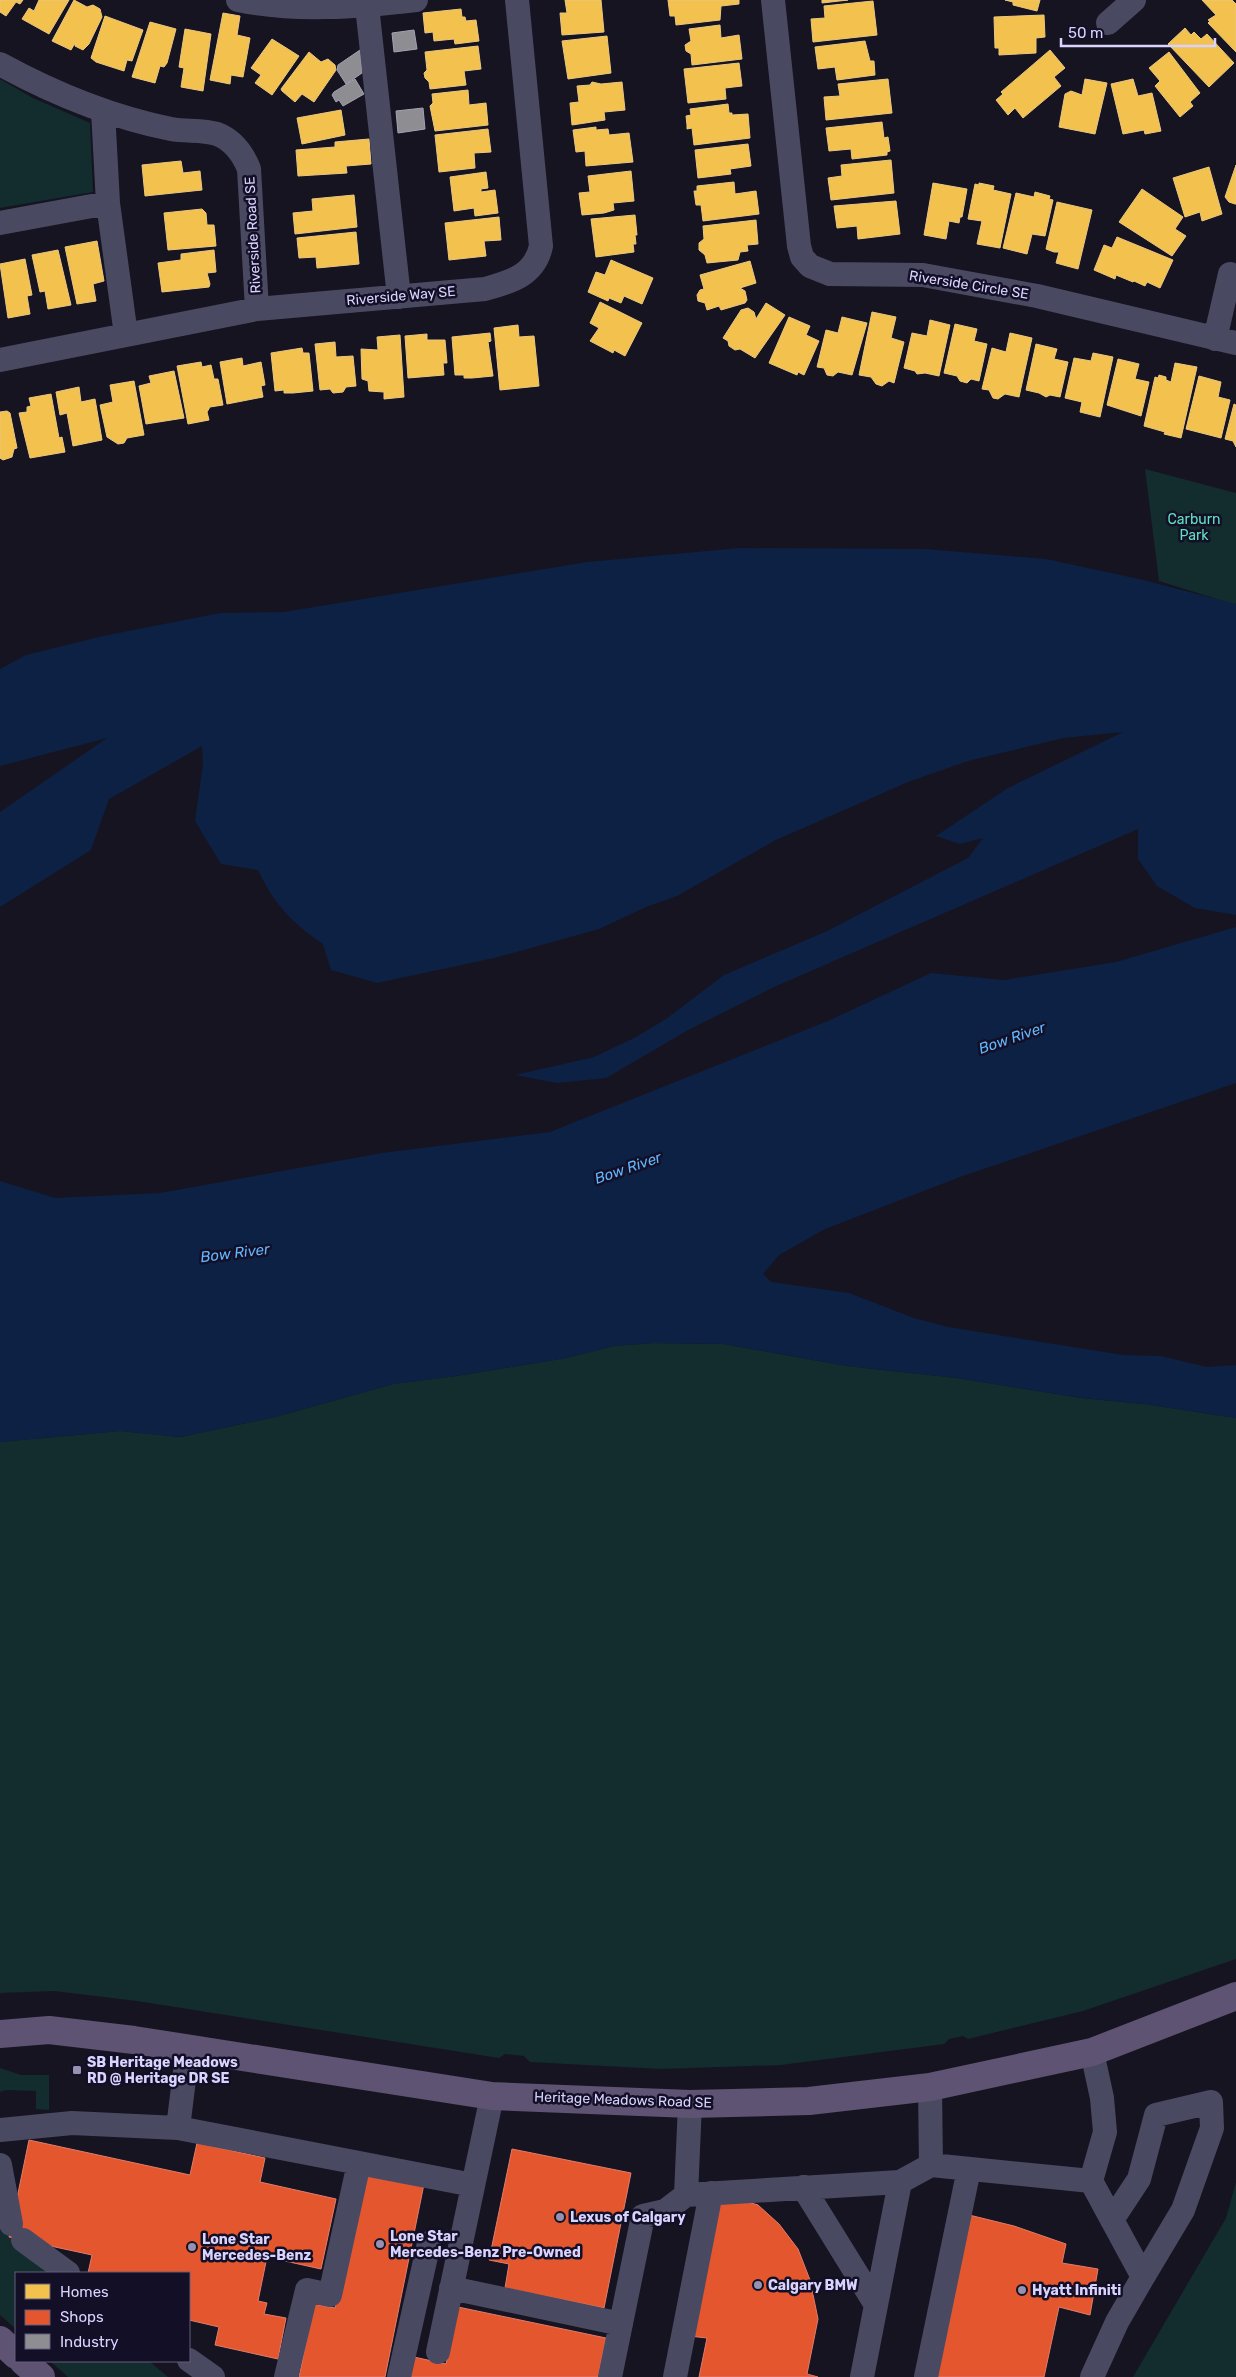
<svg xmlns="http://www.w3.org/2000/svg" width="1236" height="2377" font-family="Rubik,sans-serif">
<rect width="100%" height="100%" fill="#161421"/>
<path fill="#132c2d" d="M 0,79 L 33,98 L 90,123 L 93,192 L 0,208 Z
M 1145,469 L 1236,493 L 1236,605 L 1159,581 Z
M 653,1343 L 724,1344 L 847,1366 L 957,1378 L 1082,1398 L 1145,1404 L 1236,1418 L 1236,1959 L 1083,2011 L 968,2039 L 963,2036 L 949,2039 L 944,2044 L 781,2065 L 661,2069 L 530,2062 L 524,2056 L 505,2054 L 499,2058 L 137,2001 L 54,1991 L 0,1993 L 0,1442 L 120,1431 L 180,1437 L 275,1417 L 393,1384 L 456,1376 L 566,1358 L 614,1346 Z
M 0,2068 L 21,2075 L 49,2075 L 49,2110 L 36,2109 L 36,2091 L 6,2090 L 0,2092 Z
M 1236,2182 L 1236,2377 L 1133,2377 L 1226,2218 Z
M 0,2222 L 61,2273 L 16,2273 L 16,2329 L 0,2315 Z
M 50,2361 L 149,2361 L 168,2377 L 68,2377 Z"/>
<path fill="#0d2144" d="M 740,548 L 926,549 L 1046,559 L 1139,579 L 1236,604 L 1236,915 L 1195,908 L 1157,886 L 1138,859 L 1138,829 L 774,987 L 690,1029 L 606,1078 L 557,1083 L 515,1075 L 594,1057 L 636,1037 L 666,1019 L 724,975 L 825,932 L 968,858 L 983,838 L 960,844 L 936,836 L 1008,788 L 1123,732 L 1063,738 L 968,761 L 908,782 L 776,840 L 677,896 L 646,907 L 599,929 L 494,958 L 377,983 L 331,970 L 323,944 C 293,924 273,903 258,870 L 221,864 L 195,821 L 203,764 L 202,746 L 109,799 L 91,850 L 0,907 L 0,812 L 107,738 L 0,766 L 0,669 L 26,655 L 103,636 L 220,613 L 284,612 L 587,562 Z
M 1236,927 L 1236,1083 L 960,1177 L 825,1229 L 779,1255 L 763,1274 L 771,1282 L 849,1293 L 914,1318 L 948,1327 L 1123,1355 L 1161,1356 L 1207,1367 L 1236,1365 L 1236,1418 L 1145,1404 L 1082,1398 L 957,1378 L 847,1366 L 724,1344 L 653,1343 L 614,1346 L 566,1358 L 456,1376 L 393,1384 L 275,1417 L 180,1437 L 120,1431 L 0,1442 L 0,1181 L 55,1198 L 160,1193 L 382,1153 L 550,1132 L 828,1021 L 931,973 L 1004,980 L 1116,962 Z"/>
<path fill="#f2c14e" stroke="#eac783" d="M 0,0 L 23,0 L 20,4 L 16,2 L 6,16 L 0,12 Z
M 39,0 L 69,0 L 49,34 L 22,19 L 29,8 L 34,11 Z
M 74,0 L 87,7 L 93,5 L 100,9 L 102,17 L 89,44 L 83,50 L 75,46 L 75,43 L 71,50 L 52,41 Z
M 565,0 L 601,0 L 604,32 L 562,35 L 560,13 L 567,13 Z
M 668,0 L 739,0 L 739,4 L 721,6 L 720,20 L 676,25 L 675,16 L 670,16 Z
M 822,0 L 848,0 L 822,3 Z
M 1005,0 L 1040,0 L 1037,11 L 1013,5 L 1013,2 Z
M 1202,0 L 1232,0 L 1236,4 L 1236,52 L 1208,23 L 1210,21 L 1208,20 L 1216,15 Z
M 873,1 L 877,35 L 813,42 L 811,19 L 825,18 L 824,6 Z
M 461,9 L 462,17 L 465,17 L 466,21 L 476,20 L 479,41 L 455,44 L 454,39 L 434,41 L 433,32 L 425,33 L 423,13 Z
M 223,13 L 240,16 L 237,35 L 250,38 L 243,77 L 231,75 L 230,84 L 210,80 Z
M 1044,15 L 1045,37 L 1036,38 L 1036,53 L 999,55 L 999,48 L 995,48 L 994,17 Z
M 105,16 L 143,30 L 132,61 L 127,60 L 124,71 L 96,62 L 91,58 Z
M 150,22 L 176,29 L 167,63 L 164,67 L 160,66 L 155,83 L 132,77 Z
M 720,25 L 721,38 L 739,35 L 742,59 L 692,65 L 691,54 L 686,51 L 685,45 L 691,41 L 689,29 Z
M 1185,28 L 1191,35 L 1194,32 L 1201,39 L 1207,34 L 1234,63 L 1209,87 L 1168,44 Z
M 185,29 L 211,34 L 203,91 L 181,87 L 184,68 L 179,67 Z
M 607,36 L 611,73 L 568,79 L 562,41 Z
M 272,39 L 299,56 L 272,95 L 255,83 L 261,75 L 251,68 Z
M 865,41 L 870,61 L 874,61 L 875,75 L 837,80 L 835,67 L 818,69 L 815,47 Z
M 478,46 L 481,69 L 464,71 L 466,85 L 430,89 L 429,82 L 425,78 L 424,73 L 427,70 L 425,52 Z
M 1050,50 L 1065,68 L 1054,77 L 1061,86 L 1023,118 L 1015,108 L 1008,115 L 996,100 L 1003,94 L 1001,92 Z
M 309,52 L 321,62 L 328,59 L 335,65 L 336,70 L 314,102 L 302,94 L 295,102 L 282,91 L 281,89 Z
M 1169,52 L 1200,93 L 1190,102 L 1193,106 L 1180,117 L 1155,86 L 1160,81 L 1149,68 Z
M 739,63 L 742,86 L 725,88 L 726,99 L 688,103 L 684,69 Z
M 888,79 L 892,113 L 826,120 L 824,97 L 840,96 L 838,84 Z
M 1085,79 L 1107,83 L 1095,134 L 1059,127 L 1065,94 L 1071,91 L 1082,95 Z
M 1133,79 L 1138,96 L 1152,93 L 1161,131 L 1145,134 L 1144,130 L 1123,134 L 1111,84 Z
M 592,82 L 601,84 L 622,82 L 625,110 L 604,112 L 605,120 L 572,125 L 570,103 L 579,102 L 577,86 L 590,85 Z
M 468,90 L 469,105 L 486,103 L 488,125 L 435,131 L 430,106 L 433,103 L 432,94 Z
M 728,104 L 729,113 L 732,113 L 732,115 L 748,114 L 750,138 L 694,145 L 692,128 L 687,129 L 687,125 L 686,116 L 691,115 L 690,109 Z
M 341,110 L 345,135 L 302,144 L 297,118 Z
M 882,122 L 884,138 L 888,137 L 890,151 L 887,152 L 887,155 L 852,159 L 851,149 L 829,151 L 826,128 Z
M 596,127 L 596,130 L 608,129 L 609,135 L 629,133 L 633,162 L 586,166 L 585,151 L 576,152 L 573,130 Z
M 488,129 L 491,152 L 474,153 L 475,168 L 439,172 L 435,135 Z
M 369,139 L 371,164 L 346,166 L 347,173 L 298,176 L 296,150 L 335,147 L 335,142 Z
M 748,144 L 751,166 L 730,169 L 731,174 L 698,178 L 695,150 Z
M 891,160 L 894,193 L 831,200 L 828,178 L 842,176 L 841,165 Z
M 181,161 L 183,173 L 200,171 L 202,190 L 145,196 L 142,165 Z
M 1236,165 L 1236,204 L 1235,204 L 1229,202 L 1225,197 Z
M 1209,167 L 1222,214 L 1202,221 L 1200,212 L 1185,217 L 1173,178 Z
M 631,171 L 634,201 L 613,203 L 614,210 L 604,213 L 582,215 L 579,193 L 590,192 L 588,176 Z
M 486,172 L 488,188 L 481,189 L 481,192 L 495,190 L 498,213 L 475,216 L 474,208 L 454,211 L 450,177 Z
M 734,182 L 735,194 L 756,191 L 759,214 L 703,221 L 701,205 L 696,205 L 694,191 L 697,191 L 697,186 Z
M 933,183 L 967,189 L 962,217 L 960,217 L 959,223 L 949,221 L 946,239 L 924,235 Z
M 979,183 L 994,186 L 993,190 L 1011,194 L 1000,248 L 977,244 L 982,221 L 968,219 L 975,184 L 979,185 Z
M 1142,189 L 1183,217 L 1175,229 L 1186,236 L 1172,256 L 1119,222 Z
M 1035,192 L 1050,196 L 1049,199 L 1053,200 L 1045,236 L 1032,234 L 1027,254 L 1003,248 L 1016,193 L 1034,197 Z
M 354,195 L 357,227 L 295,234 L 293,213 L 313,211 L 312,199 Z
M 896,201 L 900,234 L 858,239 L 857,226 L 837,228 L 834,206 Z
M 1057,202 L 1092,210 L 1078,269 L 1056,263 L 1059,252 L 1054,252 L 1046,249 Z
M 202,209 L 206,213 L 207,225 L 214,225 L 216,246 L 168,250 L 164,213 Z
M 635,215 L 637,235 L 635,235 L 636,244 L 633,244 L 634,252 L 596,257 L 591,219 Z
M 499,217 L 501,240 L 484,241 L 486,256 L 449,260 L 445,223 Z
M 756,220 L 758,244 L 747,245 L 748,251 L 740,252 L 738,260 L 707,263 L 705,255 L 699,250 L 699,243 L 704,239 L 703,226 Z
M 356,232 L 359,264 L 317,268 L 316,257 L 299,258 L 297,238 Z
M 1117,237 L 1173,260 L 1160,288 L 1147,282 L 1145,286 L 1134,281 L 1133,282 L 1116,275 L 1115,279 L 1094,270 L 1104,245 L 1112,248 Z
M 97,241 L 104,281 L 93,284 L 96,301 L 77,304 L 65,247 Z
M 58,250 L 71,305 L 48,309 L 45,291 L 40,292 L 32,255 Z
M 214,250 L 216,272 L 207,273 L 210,284 L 209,287 L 162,292 L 158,263 L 181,260 L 181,254 Z
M 25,259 L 32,295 L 27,296 L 30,314 L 8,318 L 0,264 Z
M 611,260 L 653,278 L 642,304 L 624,296 L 621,303 L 609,298 L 608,301 L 588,292 L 596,272 L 605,275 Z
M 750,261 L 756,283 L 740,288 L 745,291 L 747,300 L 745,303 L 721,310 L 719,306 L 707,310 L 705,303 L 698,301 L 697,295 L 700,290 L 704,289 L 700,275 Z
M 600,302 L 642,323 L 625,356 L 614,350 L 613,353 L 590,341 L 599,328 L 590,323 Z
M 766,303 L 785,315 L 755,358 L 740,349 L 735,350 L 729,346 L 728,341 L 723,338 L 741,310 L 748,308 L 754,312 L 756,319 Z
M 872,312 L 896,317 L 891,338 L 904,342 L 894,383 L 889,381 L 882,386 L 876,384 L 871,377 L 859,375 Z
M 789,317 L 810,326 L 806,335 L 819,341 L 804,375 L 798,372 L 797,375 L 769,363 Z
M 842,317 L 867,323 L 852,375 L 838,372 L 833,376 L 827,375 L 824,368 L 817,367 L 826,330 L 838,333 Z
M 930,320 L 950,325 L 939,376 L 925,373 L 917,374 L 915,371 L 904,368 L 912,333 L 927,336 Z
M 955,324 L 977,329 L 974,341 L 987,344 L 979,381 L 971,379 L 967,383 L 960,381 L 957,376 L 944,373 Z
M 518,325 L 519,337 L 534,336 L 539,386 L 500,390 L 494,328 Z
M 490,333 L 491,341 L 488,342 L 493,376 L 472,378 L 464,378 L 464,375 L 455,375 L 452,337 Z
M 1010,333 L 1032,338 L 1019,397 L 1005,394 L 998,399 L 993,398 L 989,390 L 982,389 L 992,348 L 1006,352 Z
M 427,334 L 427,340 L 445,340 L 447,363 L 443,363 L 444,375 L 408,378 L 405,336 Z
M 400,335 L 404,397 L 384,399 L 384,392 L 369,391 L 368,381 L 362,379 L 361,349 L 378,350 L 377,337 Z
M 335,342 L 336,357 L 353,356 L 356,386 L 346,387 L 343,392 L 333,393 L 330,389 L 320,390 L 315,344 Z
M 1036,344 L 1057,349 L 1054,359 L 1068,362 L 1060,397 L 1050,395 L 1046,397 L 1039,393 L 1026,390 Z
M 302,348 L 303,353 L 309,353 L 313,391 L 293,393 L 284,393 L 284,390 L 275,391 L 271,353 Z
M 1093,353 L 1113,357 L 1100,417 L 1080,412 L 1082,402 L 1065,398 L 1074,358 L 1091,361 Z
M 242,358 L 243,366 L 261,362 L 265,385 L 261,386 L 263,397 L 227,404 L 220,362 Z
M 1118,359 L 1139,364 L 1135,379 L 1149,382 L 1141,416 L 1107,405 Z
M 201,362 L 202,367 L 211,365 L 214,379 L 218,379 L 223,405 L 210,407 L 207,412 L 209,420 L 188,424 L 177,366 Z
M 1175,363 L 1197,367 L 1181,438 L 1164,434 L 1165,432 L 1144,426 L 1155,377 L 1158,378 L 1159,375 L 1166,377 L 1166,380 L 1171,382 Z
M 174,371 L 184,418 L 146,424 L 139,386 L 151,383 L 149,376 Z
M 1199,376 L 1221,382 L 1218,397 L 1230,400 L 1221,438 L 1186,429 Z
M 134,381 L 144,435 L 127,438 L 124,443 L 118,444 L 107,437 L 100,405 L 113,402 L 110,385 Z
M 79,387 L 81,402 L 95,399 L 102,440 L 73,446 L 67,413 L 60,415 L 56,392 Z
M 51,394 L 59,438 L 62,437 L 65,452 L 30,458 L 19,413 L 27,412 L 27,407 L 31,406 L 29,398 Z
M 1234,404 L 1236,405 L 1236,447 L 1233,441 L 1225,439 Z
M 7,411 L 10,413 L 17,448 L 14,449 L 12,457 L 3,460 L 0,458 L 0,412 Z"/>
<path fill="#e4572e" stroke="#e17c6d" d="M 29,2140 L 190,2175 L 197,2143 L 265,2158 L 260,2182 L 336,2199 L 321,2269 L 267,2257 L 258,2301 L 267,2303 L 264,2314 L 286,2318 L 278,2359 L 215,2345 L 219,2327 L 189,2320 L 189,2273 L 88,2273 L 92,2255 L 9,2237 Z
M 512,2149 L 631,2173 L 604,2308 L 505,2288 L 509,2264 L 489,2260 Z
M 363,2171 L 424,2184 L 385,2377 L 299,2377 L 314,2304 L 335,2308 Z
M 741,2200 L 758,2205 L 779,2224 L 798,2249 L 810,2280 L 818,2319 L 807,2374 L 818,2377 L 699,2377 L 707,2338 L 689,2336 L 721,2201 Z
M 965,2214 L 1014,2226 L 1066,2244 L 1062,2263 L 1098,2269 L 1090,2315 L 1059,2307 L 1044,2377 L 932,2377 Z
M 458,2307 L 606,2338 L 598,2377 L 410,2377 L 414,2357 L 446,2364 Z"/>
<path fill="#8d8d92" stroke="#a4a2b3" d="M 414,30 L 417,49 L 394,52 L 392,33 Z
M 360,50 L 362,73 L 346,84 L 337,70 L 338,65 Z
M 355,79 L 364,94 L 343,106 L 339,100 L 336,102 L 332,95 L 334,92 Z
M 423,108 L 425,129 L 398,133 L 396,111 Z"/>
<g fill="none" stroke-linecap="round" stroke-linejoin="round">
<path stroke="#4a4962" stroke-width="24" d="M 238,0 C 295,12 358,7 416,0
M 773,0 L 799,246 L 802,257 L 810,266 L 830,274 L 923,275 L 1037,296 L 1236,343
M 367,6 L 399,297
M 1108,23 L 1134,0
M 0,64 C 53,93 112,117 171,129 C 186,132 202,129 217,134 C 233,140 243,154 249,169 L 257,309
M 103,111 L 108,203 L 126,335
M 0,223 L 108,203
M 1215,339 L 1230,274
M 0,360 L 257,309 L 485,289 C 511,282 535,275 541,246 L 517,0
M 188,2047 L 178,2128 L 473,2185
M 930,2087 L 931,2165
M 690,2104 L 686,2195 L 900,2182 L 931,2165 L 1091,2181 L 1105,2132 L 1102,2098 L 1092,2052
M 0,2130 L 72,2123 L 178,2128
M 0,2165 L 11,2224
M 1091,2181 L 1143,2277 L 1183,2210 L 1212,2128 L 1211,2102 L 1156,2115 L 1139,2179 L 1112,2220
M 803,2187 L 876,2305
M 23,2240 L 68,2273
M 451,2288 L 621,2324
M 438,2352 L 492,2096
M 189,2360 L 213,2377
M 286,2377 L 307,2290 L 330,2295 L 359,2163
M 399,2377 L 429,2243
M 610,2377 L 643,2216 L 665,2211 L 686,2195
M 675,2377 L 711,2193
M 862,2377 L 900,2182
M 926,2377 L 969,2169
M 1092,2377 L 1117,2322 L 1143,2277"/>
<path stroke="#5e5373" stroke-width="28" d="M 0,2034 L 49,2030 L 134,2040 L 492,2096 L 690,2104 L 809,2101 L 930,2087 L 1092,2052 L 1236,1996
M 0,2340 L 16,2355
M 23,2361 L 41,2377"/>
</g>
<g fill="#9591b1" stroke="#130f26" stroke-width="2">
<rect x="72" y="2065" width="10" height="10" rx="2.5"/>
<circle cx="560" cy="2217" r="5"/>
<circle cx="380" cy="2244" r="5"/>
<circle cx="192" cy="2247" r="5"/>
<circle cx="758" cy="2285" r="5"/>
<circle cx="1022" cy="2290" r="5"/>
</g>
<g text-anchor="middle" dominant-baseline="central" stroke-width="5" stroke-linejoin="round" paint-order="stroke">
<g font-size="14" fill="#d9d4ff" stroke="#130f26">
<text transform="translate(253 235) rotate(-93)">Riverside Road SE</text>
<text transform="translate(969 285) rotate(9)">Riverside Circle SE</text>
<text transform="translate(401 296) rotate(-5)">Riverside Way SE</text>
<text transform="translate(623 2100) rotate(2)">Heritage Meadows Road SE</text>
</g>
<g font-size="14" fill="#5fe0c0" stroke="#130f26">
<text x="1194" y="519">Carburn<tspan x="1194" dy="16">Park</tspan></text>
</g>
<g font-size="14" font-weight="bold" fill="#d9d4ff" stroke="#130f26" text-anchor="start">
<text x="87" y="2062">SB Heritage Meadows<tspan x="87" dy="16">RD @ Heritage DR SE</tspan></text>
<text x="570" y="2217">Lexus of Calgary</text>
<text x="390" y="2236">Lone Star<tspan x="390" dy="16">Mercedes-Benz Pre-Owned</tspan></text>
<text x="202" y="2239">Lone Star<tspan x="202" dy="16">Mercedes-Benz</tspan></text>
<text x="768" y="2285">Calgary BMW</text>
<text x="1032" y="2290">Hyatt Infiniti</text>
</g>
<g font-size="15" font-style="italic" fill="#62b6ff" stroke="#130f26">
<text transform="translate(1012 1038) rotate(-19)">Bow River</text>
<text transform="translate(628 1168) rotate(-19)">Bow River</text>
<text transform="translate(235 1253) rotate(-7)">Bow River</text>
</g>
</g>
<rect x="15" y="2272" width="175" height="90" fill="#130f26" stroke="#625e7d"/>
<rect x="25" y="2284" width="25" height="15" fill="#f2c14e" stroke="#625e7d"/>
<text x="60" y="2297" font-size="15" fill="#d9d4ff">Homes</text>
<rect x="25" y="2310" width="25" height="15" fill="#e4572e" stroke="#625e7d"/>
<text x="60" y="2322" font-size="15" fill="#d9d4ff">Shops</text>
<rect x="25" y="2334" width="25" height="15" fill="#8d8d92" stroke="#625e7d"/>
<text x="60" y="2347" font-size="15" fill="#d9d4ff">Industry</text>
<path d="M1061 38v8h154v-8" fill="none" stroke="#d9d4ff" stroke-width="2.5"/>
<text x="1068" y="38" font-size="15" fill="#d9d4ff" stroke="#130f26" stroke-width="4" paint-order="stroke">50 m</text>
</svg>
